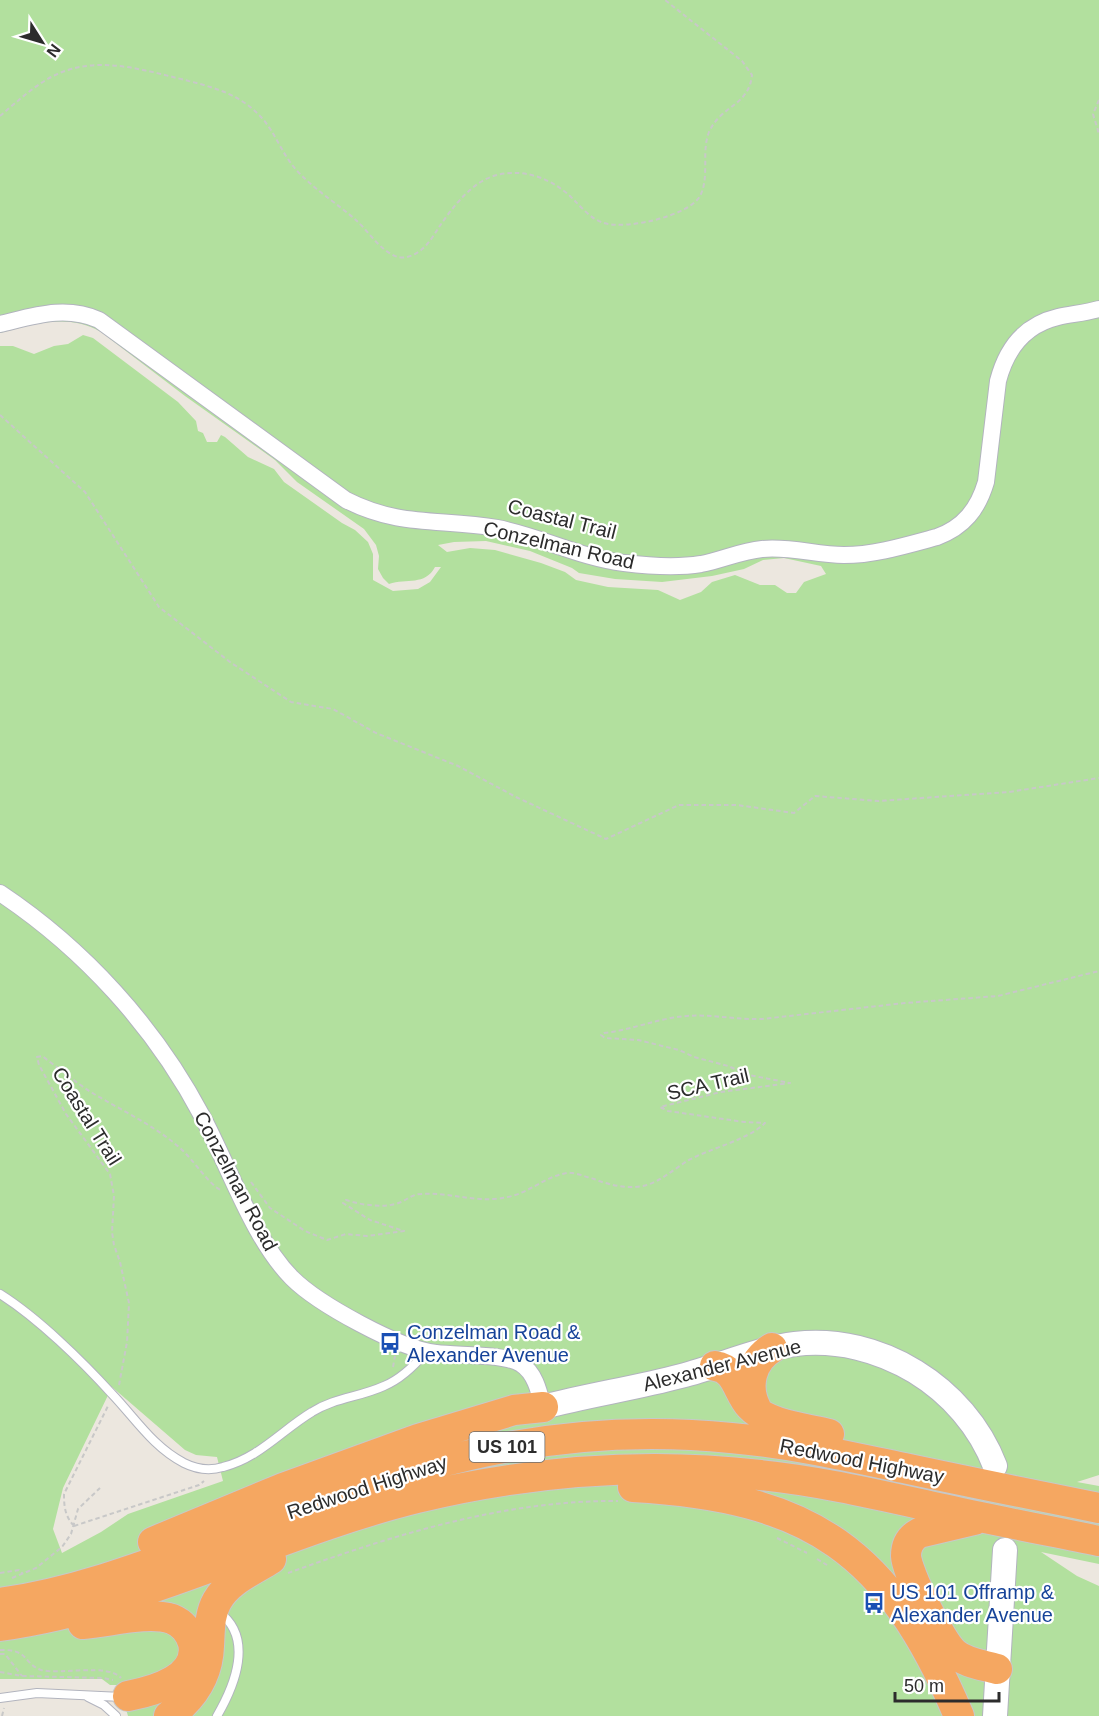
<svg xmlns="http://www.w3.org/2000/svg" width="1099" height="1716" font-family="Arial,sans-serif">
<rect width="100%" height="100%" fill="#ece7df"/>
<path fill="#b2e09e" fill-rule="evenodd" d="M 0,0 L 1099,0 L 1099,1475 L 1077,1482 L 1099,1486 L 1099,1564 L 1041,1552 L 1077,1576 L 1099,1586 L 1099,1716 L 128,1716 L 119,1685 L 110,1685 L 102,1679 L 0,1679 L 0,346 L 13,346 L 34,354 L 54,346 L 68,344 L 83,335 L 93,338 L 178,402 L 196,421 L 198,431 L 203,433 L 207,442 L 217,442 L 221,435 L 225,437 L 248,457 L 274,469 L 284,482 L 342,523 L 355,530 L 368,542 L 373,554 L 373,580 L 393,591 L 418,589 L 430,582 L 441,567 L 435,567 C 425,586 407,578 389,584 L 383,578 L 378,569 L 379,556 L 376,545 L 364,529 L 297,482 L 275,460 L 185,396 L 101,332 C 67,313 35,324 0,333 ZM 486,541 L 530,551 L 572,568 L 579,573 L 615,579 L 662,582 L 712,576 L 744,569 L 763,560 L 784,558 L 821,566 L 826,574 L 804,582 L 796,593 L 787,593 L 775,585 L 760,585 L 735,575 L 712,582 L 701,592 L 680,600 L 658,590 L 608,587 L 576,580 L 565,572 L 541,563 L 495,550 L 470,548 L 447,552 L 438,545 L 454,542 ZM 112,1387 L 185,1450 L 196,1455 L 217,1457 L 223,1481 L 128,1514 L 101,1532 L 62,1553 L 53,1529 L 63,1488 Z"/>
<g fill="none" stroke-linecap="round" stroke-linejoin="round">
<defs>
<path id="lane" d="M 0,1294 C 38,1318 82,1361 112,1394 C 135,1418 153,1447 184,1463 C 196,1469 210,1471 223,1467 C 259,1458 282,1430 312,1412 C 334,1398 360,1397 384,1386 C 401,1379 415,1365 426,1352
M 88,1697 L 104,1705 L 116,1716
M 0,1698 L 37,1693 L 122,1697
M 217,1716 C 235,1685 254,1638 219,1612"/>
<path id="street" d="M 0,324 C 34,316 65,305 99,320 L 346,500 C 401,528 441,518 497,528 C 540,536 580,558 624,563 C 649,566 676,568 701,564 C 722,560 741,551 762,549 C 790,546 816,555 844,555 C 875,555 907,545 937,537 C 964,527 978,509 986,482 L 998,381 C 1006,350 1024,325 1058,317 C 1071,314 1086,313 1099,309
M 0,893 C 84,949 155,1027 202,1116 C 229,1166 253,1239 292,1278 C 318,1304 400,1349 436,1353 C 458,1356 503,1353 521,1364 C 535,1373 539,1391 543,1407"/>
<path id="secondary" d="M 543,1407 C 589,1395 636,1388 681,1376 C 720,1366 756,1349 795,1344 C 879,1334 965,1387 995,1466
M 995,1716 L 1005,1550"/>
<path id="highway" d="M 715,1366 C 737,1369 737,1392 750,1406 C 768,1425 804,1428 829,1434
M 756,1408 C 745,1386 751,1361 772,1348
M 633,1487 C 812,1497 889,1551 959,1716
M 974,1520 L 919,1533 C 910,1538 906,1546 906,1556 C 907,1573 941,1641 954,1653 C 965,1663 983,1665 997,1669
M 153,1542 L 283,1488 L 418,1439 L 514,1410 L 543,1407
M 0,1603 C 72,1593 139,1568 207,1543 C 279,1516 352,1487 427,1466 C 525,1438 629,1428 731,1438 C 789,1443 847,1456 904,1468 C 969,1482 1034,1495 1099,1508
M 83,1624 C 109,1622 149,1611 172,1619 C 182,1623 190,1632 193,1643 C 201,1678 154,1691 128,1696
M 0,1626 C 145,1606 275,1533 417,1498 C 529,1471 645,1462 760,1475 C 820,1481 879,1495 938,1508 C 992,1520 1045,1530 1099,1541
M 169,1716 C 192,1699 208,1676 209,1646 C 210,1631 209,1615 217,1601 C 228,1581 252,1571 271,1559"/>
</defs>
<use href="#lane" stroke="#b2b4be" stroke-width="10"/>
<use href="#street" stroke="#b2b4be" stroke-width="18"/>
<use href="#secondary" stroke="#b2b4be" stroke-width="26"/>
<use href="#highway" stroke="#c8c8c8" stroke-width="32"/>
<path stroke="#c8c8c8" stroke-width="2" stroke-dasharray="4.5 3" stroke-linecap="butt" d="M 1099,100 L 1093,114 L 1099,134
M 0,116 C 19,100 41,79 65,71 C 102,58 140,69 177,78 C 208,86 238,92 261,117 C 274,131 281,151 293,166 C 311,188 337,203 357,221 C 369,232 381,252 398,257 C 405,259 415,255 421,250 C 428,245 434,235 439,227 C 453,207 472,181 497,175 C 525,168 553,179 573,199 C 582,208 592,220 604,223 C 626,230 689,216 700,196 C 710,177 701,152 709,132 C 721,105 749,106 752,75 L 742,61 L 665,0
M 0,415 L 85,492 L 159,607 L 230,662 L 291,702 L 333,709 L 376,733 L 458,766 L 516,797 L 606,839 L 679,805 L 737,805 L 794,813 L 815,796 L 878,801 L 1009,792 L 1099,778
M 251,1182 L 270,1208 L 305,1231 L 327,1240 L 346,1234 L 367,1236 L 404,1231 L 370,1220 L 343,1203 L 346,1200 C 361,1205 386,1209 401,1202 C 408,1199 413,1194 421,1194 C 454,1192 479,1205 512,1196 C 531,1191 547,1176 567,1173 C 576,1172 585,1177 594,1179 C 609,1185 626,1189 643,1186 C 660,1182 673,1170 687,1161 C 708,1149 748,1140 765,1123 L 744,1122 L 668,1111 L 660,1107 L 721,1092 L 790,1083 L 749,1075 L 728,1066 L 694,1057 L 679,1050 L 638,1040 L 605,1038 L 601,1035 L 604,1033 C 632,1030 658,1018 687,1016 C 712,1014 737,1020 762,1019 L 905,1003 L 998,996 L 1099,971
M 393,1367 L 395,1356
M 119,1385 L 127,1342 L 129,1303 L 120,1262 L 114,1245 L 112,1232 L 114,1196 L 110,1174 L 66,1114 L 39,1065 L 37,1057 L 42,1056 C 60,1069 76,1083 94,1094 C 123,1111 155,1126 180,1148 C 192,1158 211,1187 221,1190
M 74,1526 L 199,1485 L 204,1481
M 74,1526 C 65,1516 64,1507 64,1494 L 108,1406
M 777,1538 L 807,1553
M 817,1559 L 827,1565
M 0,1573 L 19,1570 L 23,1574
M 288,1573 C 394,1535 504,1500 618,1501
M 12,1578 L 36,1568 L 62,1547 L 71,1534 L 78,1509 L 100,1488
M 0,1650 C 30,1649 23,1664 41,1670 C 60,1675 108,1663 121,1678
M 0,1654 L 5,1654 L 22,1676
M 0,1672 L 22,1676 L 103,1678 L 113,1680
M 2,1716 L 4,1708"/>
<use href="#lane" stroke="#fff" stroke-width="8"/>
<use href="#street" stroke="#fff" stroke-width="16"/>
<use href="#secondary" stroke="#fff" stroke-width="24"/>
<use href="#highway" stroke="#f5a761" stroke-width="30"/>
</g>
<defs>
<symbol id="bus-bare" viewBox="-9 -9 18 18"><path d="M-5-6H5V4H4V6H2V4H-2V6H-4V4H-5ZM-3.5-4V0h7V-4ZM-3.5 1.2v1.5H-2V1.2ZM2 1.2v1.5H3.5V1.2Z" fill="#1a4fb4" stroke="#fff" stroke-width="2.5" paint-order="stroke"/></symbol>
</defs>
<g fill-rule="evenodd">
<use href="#bus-bare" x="375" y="1328" width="30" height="30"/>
<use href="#bus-bare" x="859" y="1588" width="30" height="30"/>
</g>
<g text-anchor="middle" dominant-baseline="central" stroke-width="4.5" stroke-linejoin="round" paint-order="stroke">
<rect fill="#fff" stroke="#6b6b6b" stroke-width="1.5" x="469.5" y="1432" width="75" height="30" rx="4.5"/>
<g font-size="18" font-weight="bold" fill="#2c2c2c">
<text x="507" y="1447">US 101</text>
</g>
<g font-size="20" fill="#2c2c2c" stroke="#fff">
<text transform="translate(562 519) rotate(14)">Coastal Trail</text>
<text transform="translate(559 545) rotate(13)">Conzelman Road</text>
<text transform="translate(708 1084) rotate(-13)">SCA Trail</text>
<text transform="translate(87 1116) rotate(58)">Coastal Trail</text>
<text transform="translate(236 1181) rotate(62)">Conzelman Road</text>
<text transform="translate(722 1365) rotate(-14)">Alexander Avenue</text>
<text transform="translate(862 1461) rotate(11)">Redwood Highway</text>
<text transform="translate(367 1487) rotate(-18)">Redwood Highway</text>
</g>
<g font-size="20" fill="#164399" stroke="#fff" text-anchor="start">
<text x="407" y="1332">Conzelman Road &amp;<tspan x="407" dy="23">Alexander Avenue</tspan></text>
<text x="891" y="1592">US 101 Offramp &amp;<tspan x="891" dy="23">Alexander Avenue</tspan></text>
</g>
</g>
<g transform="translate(42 42) rotate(127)" stroke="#ffffff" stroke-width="4.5" paint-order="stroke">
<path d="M0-4.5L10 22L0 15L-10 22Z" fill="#2c2c2c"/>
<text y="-9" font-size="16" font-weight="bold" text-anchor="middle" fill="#2c2c2c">N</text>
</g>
<path d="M895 1692v9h104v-9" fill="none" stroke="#2c2c2c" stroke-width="3"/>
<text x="904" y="1692" font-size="18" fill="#2c2c2c" stroke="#ffffff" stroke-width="4.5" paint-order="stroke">50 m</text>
</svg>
